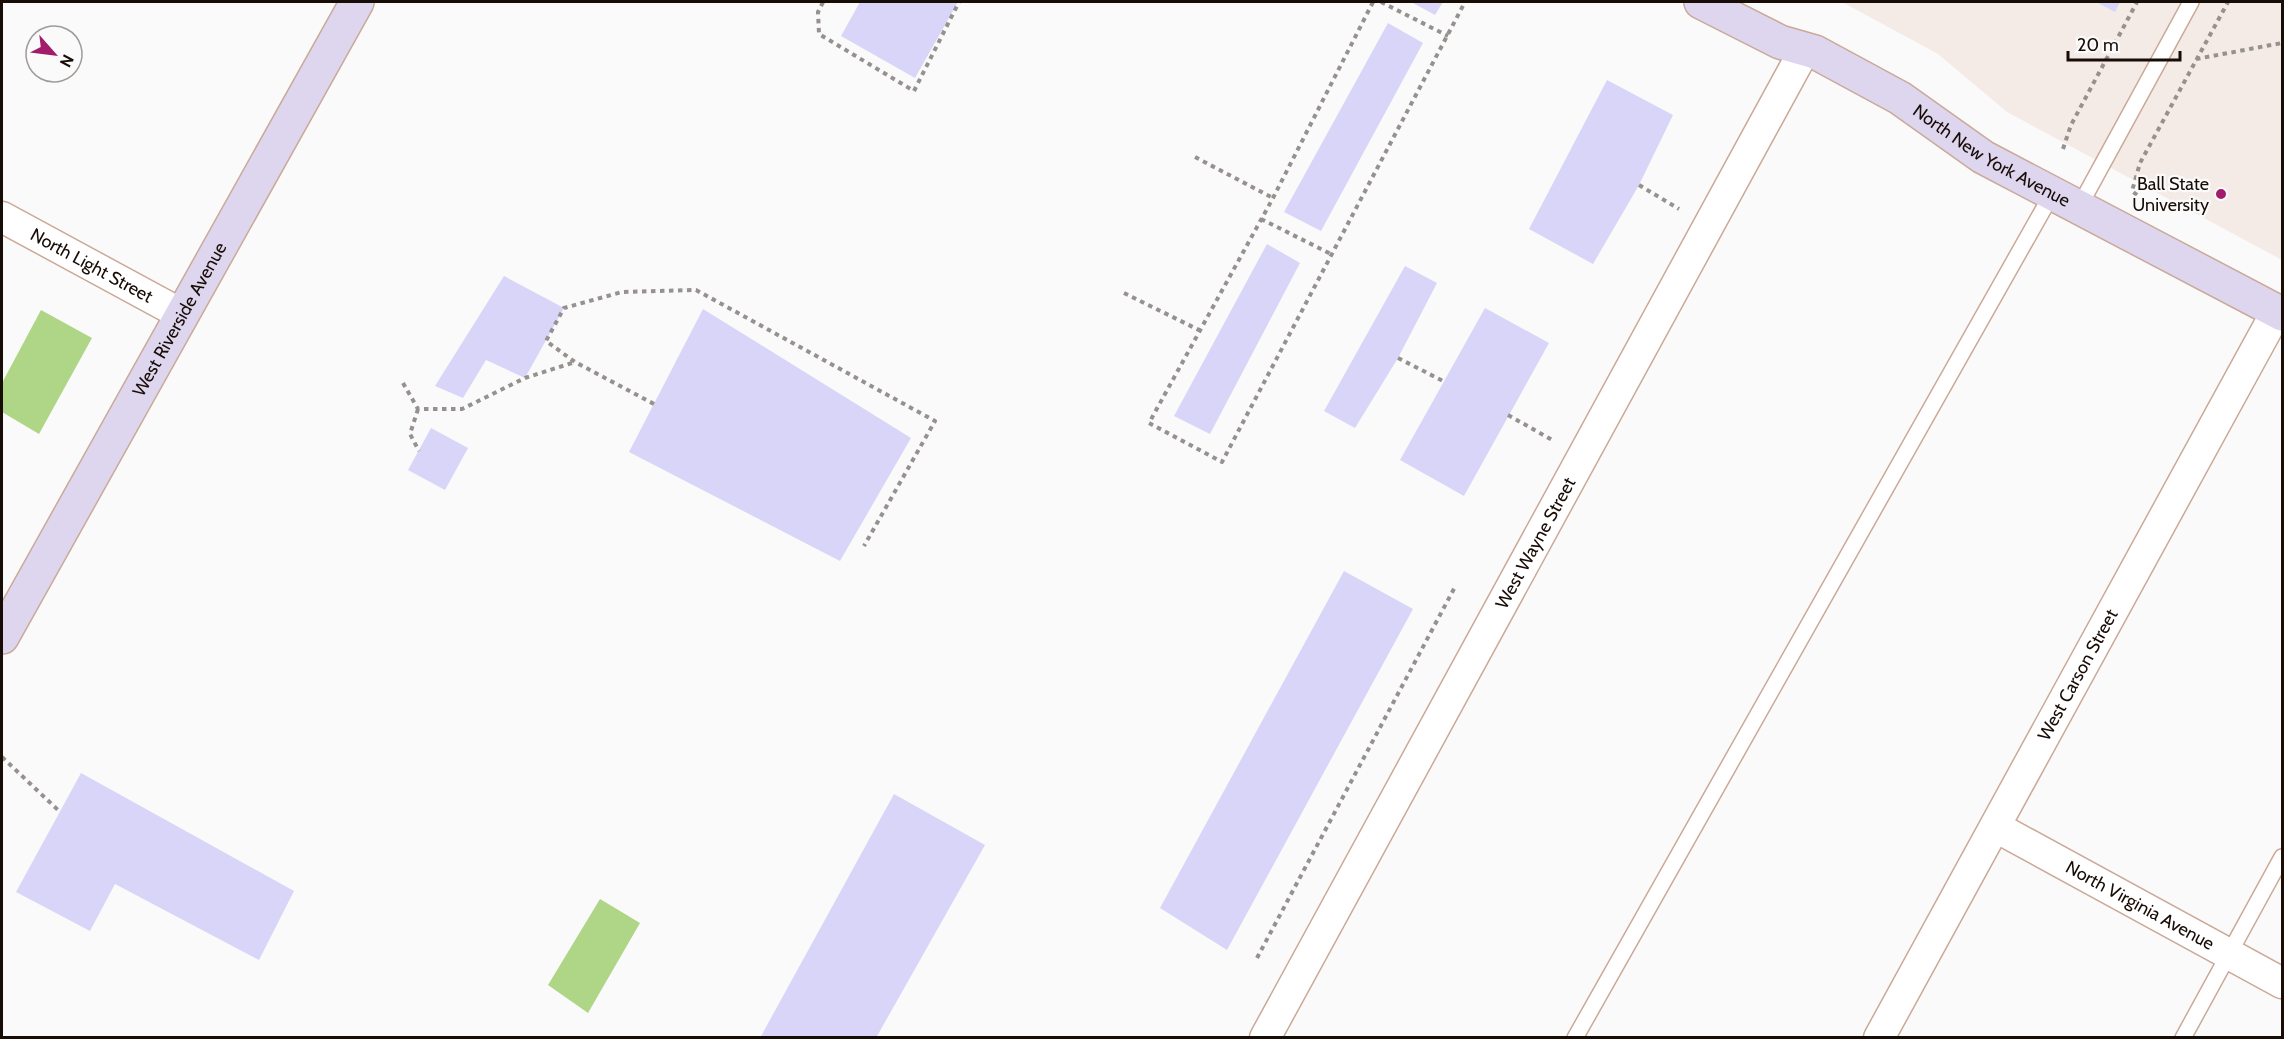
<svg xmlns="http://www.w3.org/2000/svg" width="2284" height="1039" font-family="Cabin,sans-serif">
<rect width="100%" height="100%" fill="#fafafa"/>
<path fill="#f4ebe7" d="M 1842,2 L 2282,2 L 2282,260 L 2007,112 L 1938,54 Z"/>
<path fill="#aed686" d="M 41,310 L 92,338 L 39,434 L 2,412 L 2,383 Z
M 600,899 L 640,923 L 588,1013 L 548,985 Z"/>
<path fill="#d8d5f9" d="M 860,2 L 958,2 L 915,78 L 841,36 Z
M 1411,2 L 1443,2 L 1435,15 Z
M 2096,2 L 2120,2 L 2115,12 Z
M 1388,23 L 1423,43 L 1321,231 L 1284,212 Z
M 1607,80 L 1673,115 L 1639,185 L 1593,264 L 1529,229 Z
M 1267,244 L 1300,263 L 1210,434 L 1174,416 Z
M 1405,266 L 1437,283 L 1398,358 L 1355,428 L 1324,411 Z
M 504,276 L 564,308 L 525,378 L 486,360 L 463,398 L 435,386 Z
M 1485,308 L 1549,343 L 1464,496 L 1400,460 Z
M 703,309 L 911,438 L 840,561 L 629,452 Z
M 431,428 L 468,448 L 445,490 L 408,470 Z
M 1344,571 L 1413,609 L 1227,950 L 1160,908 Z
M 81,773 L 294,891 L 259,960 L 115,884 L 90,931 L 16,892 Z
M 894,794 L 985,845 L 876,1038 L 760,1038 Z"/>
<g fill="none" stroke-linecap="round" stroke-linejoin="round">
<defs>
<path id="lane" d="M 2079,207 L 2191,2
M 1575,1038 L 2052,194
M 2183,1038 L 2282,857"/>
<g id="street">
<path id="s1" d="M 2,217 L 181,314"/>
<path id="s2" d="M 1996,827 L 2282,983"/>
<path id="s3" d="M 1265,1038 C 1445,708 1626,379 1805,49"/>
<path id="s4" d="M 1879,1038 L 2277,311"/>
</g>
<g id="secondary">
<path id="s5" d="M 1701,2 L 1780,42 L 1815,52 L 1900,98 L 1983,157 L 2282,314"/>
<path id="s6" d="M 2,637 L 357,2"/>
</g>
</defs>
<use href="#lane" stroke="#cba998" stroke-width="18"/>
<use href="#street" stroke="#cba998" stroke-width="33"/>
<use href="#secondary" stroke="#cba998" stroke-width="36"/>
<path stroke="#96918f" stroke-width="4" stroke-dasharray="4.5 4.5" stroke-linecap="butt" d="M 823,2 L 818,12 L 819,34 L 914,91 L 959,2
M 1373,2 L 1273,198 L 1149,423 L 1222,462 L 1465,2
M 1381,2 L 1448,36
M 2196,59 L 2282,43
M 2063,149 L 2071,125 L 2137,2
M 1195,157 L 1273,198
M 1639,185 L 1679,209
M 2137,195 L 2132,191 L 2140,163 L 2228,2
M 1261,219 L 1333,255
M 1124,293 L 1201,331
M 1398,358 L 1443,381
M 403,383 L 418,409 L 462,409 L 525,378 L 575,362
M 654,404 L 575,362 L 546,341 L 564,308 L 622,292 L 696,290 L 935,421 L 864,546
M 418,409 L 410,434 L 419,451
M 1508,415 L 1554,441
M 2,757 L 58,810
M 1257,958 L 1456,585"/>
<use href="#lane" stroke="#fff" stroke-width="15"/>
<use href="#street" stroke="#fff" stroke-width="30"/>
<use href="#secondary" stroke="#ded6ee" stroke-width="33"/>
</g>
<circle fill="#a11d6c" stroke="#fafafa" stroke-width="2" cx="2221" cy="194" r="6"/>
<g text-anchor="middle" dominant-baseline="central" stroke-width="4.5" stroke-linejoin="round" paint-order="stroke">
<g font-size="18" fill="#180c07" stroke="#fafafa">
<text stroke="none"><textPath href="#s5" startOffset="330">North New York Avenue</textPath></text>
<text stroke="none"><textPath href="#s1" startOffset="102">North Light Street</textPath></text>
<text stroke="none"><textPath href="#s6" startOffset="364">West Riverside Avenue</textPath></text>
<text stroke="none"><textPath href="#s3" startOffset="564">West Wayne Street</textPath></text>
<text stroke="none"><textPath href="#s4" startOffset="414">West Carson Street</textPath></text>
<text stroke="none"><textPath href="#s2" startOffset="164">North Virginia Avenue</textPath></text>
</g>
<g font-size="18" fill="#180c07" stroke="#fafafa" text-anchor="end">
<text x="2209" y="184">Ball State<tspan x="2209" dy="21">University</tspan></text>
</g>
</g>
<rect width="2284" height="1039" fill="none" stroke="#180c07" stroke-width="6"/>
<g transform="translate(54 54) rotate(118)"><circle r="28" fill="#fafafa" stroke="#a09b99" stroke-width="1.5"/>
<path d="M0-4.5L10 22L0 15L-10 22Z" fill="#a11d6c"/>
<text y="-9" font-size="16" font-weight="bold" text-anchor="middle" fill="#180c07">N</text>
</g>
<path d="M2068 51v9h112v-9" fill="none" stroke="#180c07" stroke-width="3"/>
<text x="2077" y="51" font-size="18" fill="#180c07" stroke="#fafafa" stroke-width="4.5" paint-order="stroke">20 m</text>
</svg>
